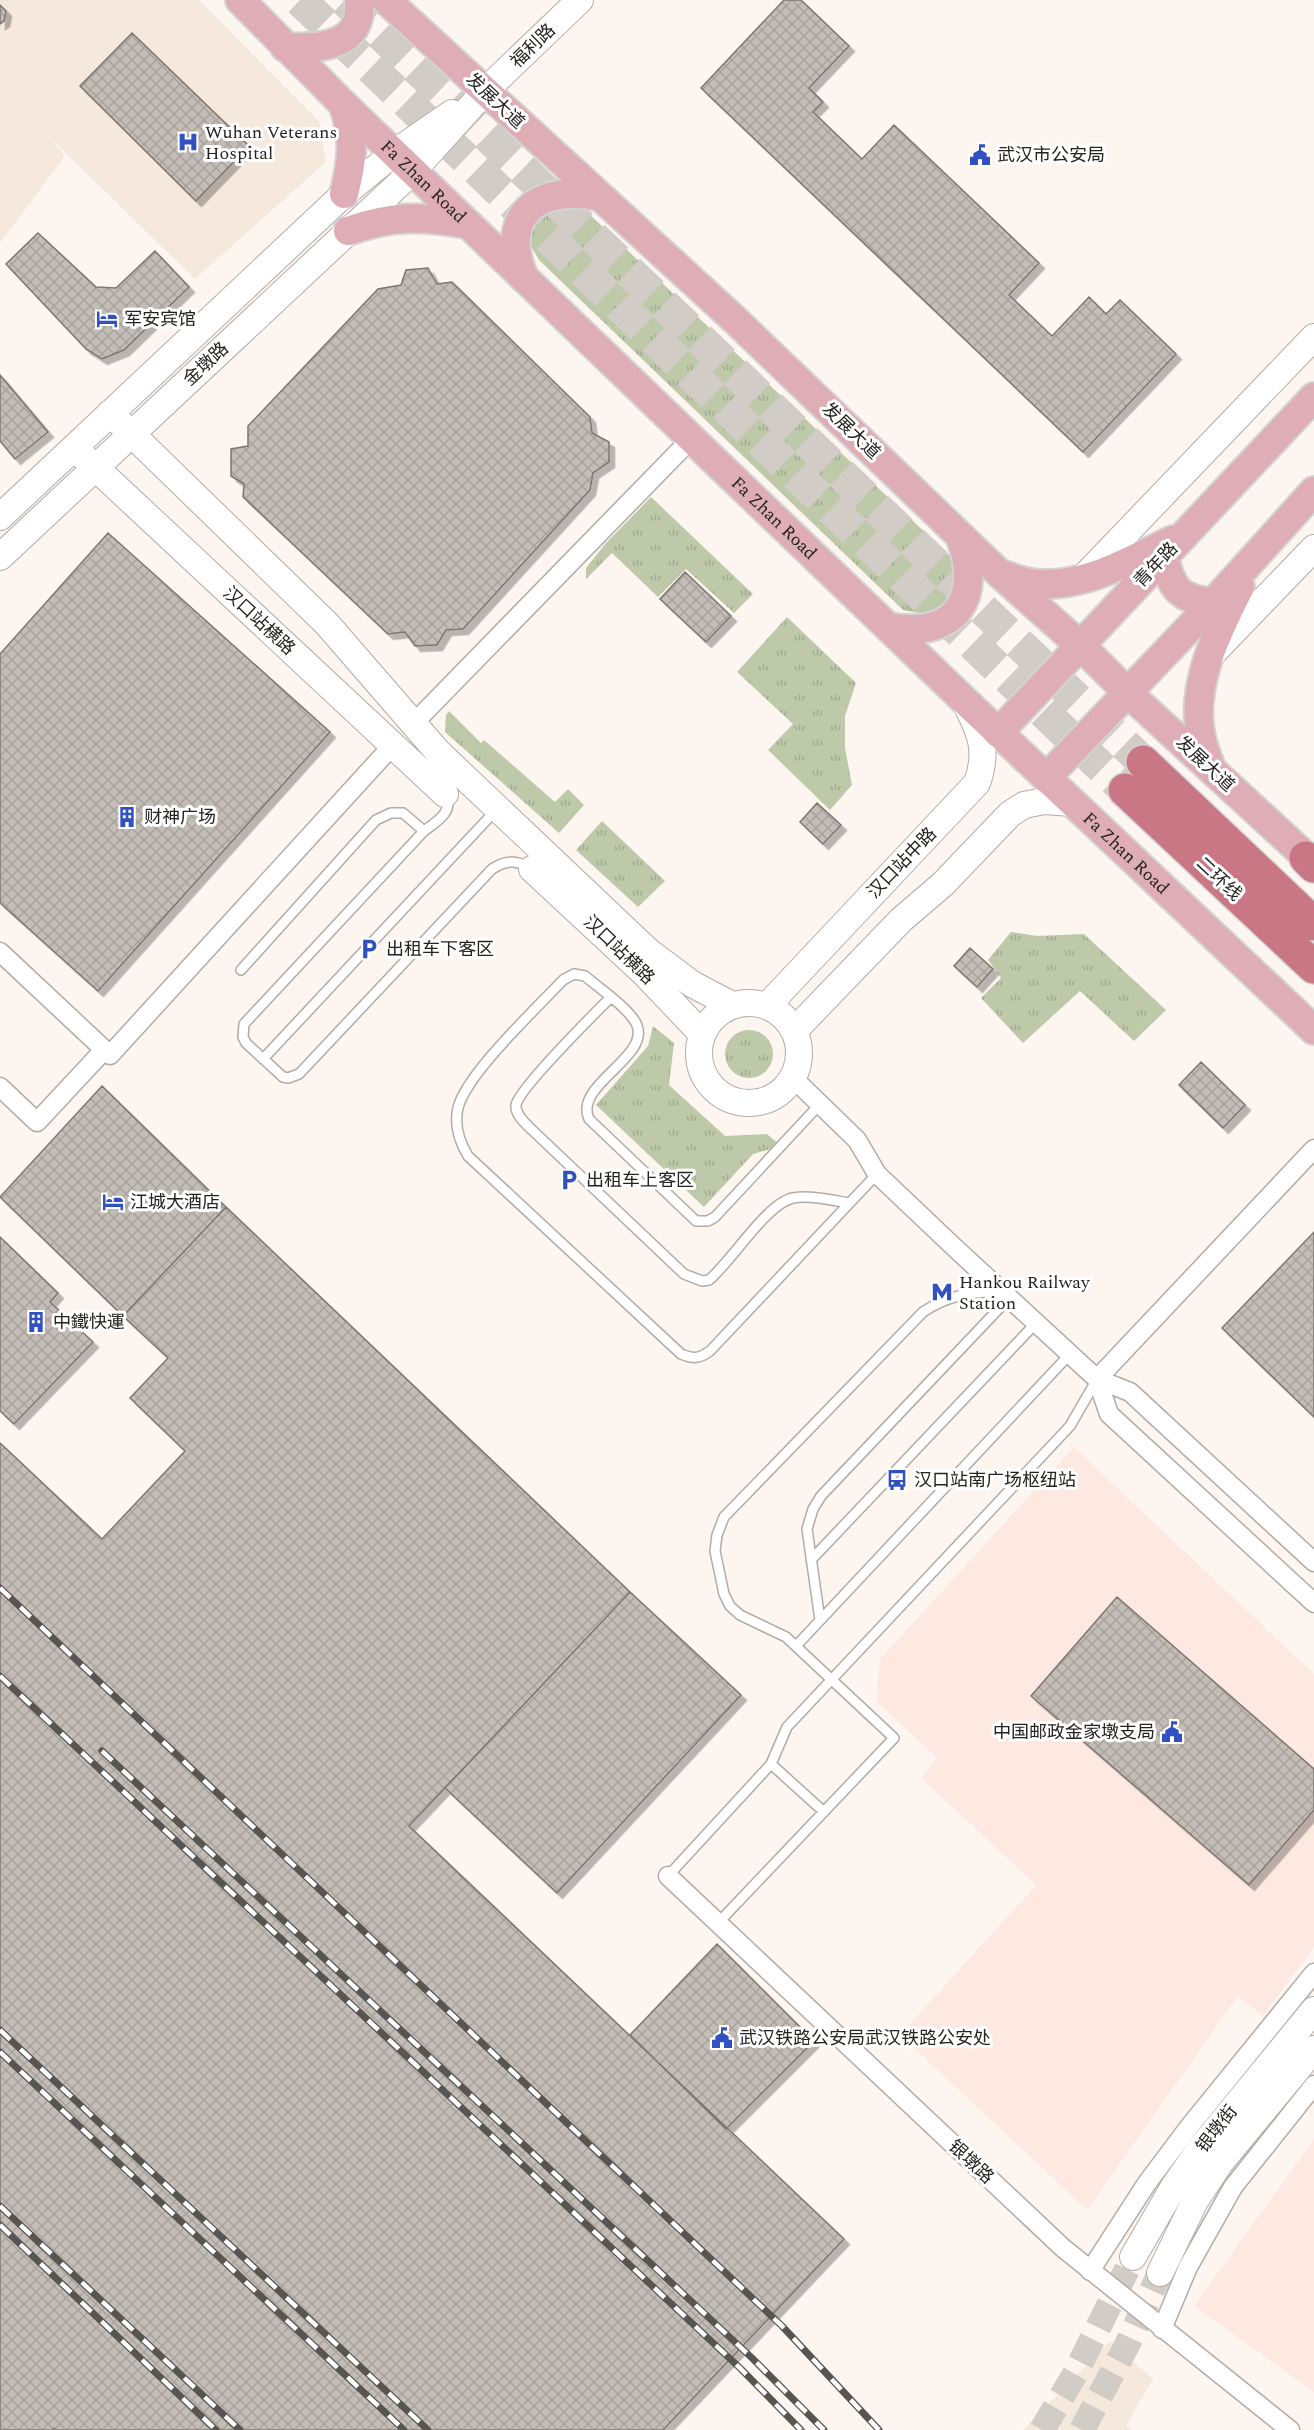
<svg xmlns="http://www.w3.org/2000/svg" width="1314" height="2430" font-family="Spectral,'Noto Sans SC',serif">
<defs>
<pattern id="grass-tufts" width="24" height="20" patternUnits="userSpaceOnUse" patternTransform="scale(1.5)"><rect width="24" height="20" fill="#bdc9a9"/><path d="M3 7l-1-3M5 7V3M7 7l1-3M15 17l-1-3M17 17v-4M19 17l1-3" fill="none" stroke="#a2ac91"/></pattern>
<pattern id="building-cross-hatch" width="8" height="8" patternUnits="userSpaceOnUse" patternTransform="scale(1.5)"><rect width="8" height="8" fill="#c4bdb7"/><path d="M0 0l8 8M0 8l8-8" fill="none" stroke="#a8a29d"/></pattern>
<filter id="shadow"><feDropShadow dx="5.5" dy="5.5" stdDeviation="0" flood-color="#0004"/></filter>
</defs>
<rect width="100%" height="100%" fill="#fdf6f0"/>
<path fill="#fde9e1" d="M 1074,1447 L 1314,1674 L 1314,1947 L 1263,2016 L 1238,1996 L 1087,2210 L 900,2035 L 1036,1885 L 921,1778 L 937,1758 L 876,1701 L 880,1659 Z
M 1314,2139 L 1314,2392 L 1194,2306 Z"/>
<path fill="#f5e8dc" d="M 0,0 L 199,0 L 319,121 L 326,162 L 195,279 L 48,136 L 65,156 L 0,243 Z
M 1110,2341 L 1153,2379 L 1126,2425 L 1131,2430 L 1023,2430 Z"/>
<path fill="url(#grass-tufts)" d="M 570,203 L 585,210 L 951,557 L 956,581 L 954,597 L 931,615 L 903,610 L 539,260 L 528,241 L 537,213 Z
M 651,497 L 753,594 L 734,613 L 686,569 L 658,597 L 612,553 L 586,579 L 586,568 L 606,543 Z
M 787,617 L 856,683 L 845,716 L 845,748 L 852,785 L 830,810 L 768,750 L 793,724 L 737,672 Z
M 449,711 L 481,743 L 484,740 L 555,802 L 568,789 L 584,805 L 559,833 L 445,732 L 446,715 Z
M 602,821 L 665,881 L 638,907 L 576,850 Z
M 1011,932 L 1037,936 L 1084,934 L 1166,1010 L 1134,1041 L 1080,991 L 1023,1043 L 981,998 L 1001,978 L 988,960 Z
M 653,1026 L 674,1043 L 669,1085 L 725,1136 L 767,1134 L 781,1146 L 753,1154 L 704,1207 L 596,1105 L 648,1046 Z
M725 1054a24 24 0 1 1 48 0a24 24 0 1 1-48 0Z"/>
<path fill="url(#building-cross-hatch)" stroke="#7e7771" stroke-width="1.5" filter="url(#shadow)" d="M 784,0 L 801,0 L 849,46 L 809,88 L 823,102 L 813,112 L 862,159 L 894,125 L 1039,263 L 1009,295 L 1052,336 L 1089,297 L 1106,314 L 1120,300 L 1176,354 L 1083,452 L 701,88 Z
M 0,5 L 6,11 L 4,21 L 0,24 Z
M 132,33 L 249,146 L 196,201 L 80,86 Z
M 38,233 L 96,287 L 116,288 L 155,251 L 189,287 L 124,350 L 102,359 L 86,349 L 6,264 Z
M 428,268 L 437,284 L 452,282 L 590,417 L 592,433 L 609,442 L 609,462 L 593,473 L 590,490 L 463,629 L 446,630 L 437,645 L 415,646 L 405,632 L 388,634 L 243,497 L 244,484 L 231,476 L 231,449 L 248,446 L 248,426 L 378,289 L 401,285 L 406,270 Z
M 0,375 L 48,432 L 15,459 L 0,441 Z
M 108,533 L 330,732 L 98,991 L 0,903 L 0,654 Z
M 685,572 L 731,616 L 706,642 L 660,599 Z
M 817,803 L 841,825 L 823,844 L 800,822 Z
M 970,948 L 993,969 L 977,987 L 954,966 Z
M 1201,1062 L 1245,1105 L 1223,1128 L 1179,1085 Z
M 102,1086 L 226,1207 L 123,1316 L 0,1197 Z
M 226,1207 L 630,1592 L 409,1826 L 844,2239 L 663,2430 L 56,2430 L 54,2428 L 52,2430 L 0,2430 L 0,1443 L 102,1539 L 185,1451 L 130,1398 L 168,1358 L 123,1316 Z
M 1314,1232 L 1314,1417 L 1222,1328 Z
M 0,1237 L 58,1293 L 50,1302 L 93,1342 L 14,1424 L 0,1411 Z
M 630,1592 L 741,1695 L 557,1893 L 445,1788 Z
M 1117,1597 L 1314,1769 L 1314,1810 L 1249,1885 L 1031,1696 Z
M 717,1944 L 814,2041 L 726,2129 L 630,2035 Z"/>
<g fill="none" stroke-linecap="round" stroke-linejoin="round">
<path stroke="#d2ccc6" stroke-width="26" stroke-dasharray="26 13" stroke-linecap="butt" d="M 1042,2430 L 1075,2374 L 1133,2257
M 1082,2430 L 1128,2343 L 1160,2273"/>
<path stroke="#d2ccc6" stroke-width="33" stroke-dasharray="33 16" stroke-linecap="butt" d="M 300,0 L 1125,790
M 345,0 L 1143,762"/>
<defs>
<path id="lane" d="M 446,795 C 454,812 436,822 424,831 L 244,1024 L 243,1037 L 246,1043 L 283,1077 L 288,1078 L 299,1074 L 492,869 C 505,860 516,860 530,868
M 241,970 L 376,820 L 391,813 L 403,813 L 424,831
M 610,998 C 594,1014 519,1089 516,1105 C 515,1114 524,1122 530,1128 L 684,1274 L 702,1281 L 709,1280 C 731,1262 767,1203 793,1198 C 811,1195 831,1200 849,1203
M 263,1059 L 497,809
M 820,1104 L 715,1217 L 708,1221 L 696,1221 L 589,1119 C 573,1084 653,1057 636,1023 C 627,1007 599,988 585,976 L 574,974 L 563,980 C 537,1008 466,1074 458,1108 C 454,1125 459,1141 468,1156 L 681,1354 C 693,1359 699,1359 710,1351 L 877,1174
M 811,1560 L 1036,1323
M 820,1620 L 807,1529 L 813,1509 L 821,1496 L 1009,1298
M 796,1646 L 1070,1354
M 771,1764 L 824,1812
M 668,1876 L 771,1764 L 787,1727 L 1070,1426 L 1096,1381
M 718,1923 L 894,1738 L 786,1637 L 740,1615 L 730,1606 L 724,1594 L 715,1551 L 717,1535 L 724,1517 L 923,1312 C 947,1296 971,1291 1000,1292"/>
<path id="street" d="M 413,724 L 692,438
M 0,952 L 110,1055 L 392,746
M 793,1078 L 857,1140 L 877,1174 L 955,1248 L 1097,1379 L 1130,1392 L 1314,1562
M 0,1087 L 37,1122 L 104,1050
M 1097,1379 L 1314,1149
M 1097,1379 L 1109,1414 L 1314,1603
M 668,1876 L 1063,2248 L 1290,2430
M 1090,2271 L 1147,2183 L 1189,2127 L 1314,1973
M 1162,2329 L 1188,2267 L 1233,2187 L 1314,2085"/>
<path id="secondary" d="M 110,413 L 327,624 L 438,752 L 648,951 L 692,984 L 732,1005
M 83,456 L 445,794
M 0,517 L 344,194 L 394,153 L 452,113
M 0,557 L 413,171 L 485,91 L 580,0
M 1081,580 L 1314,337
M 1210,656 L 1314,548
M 532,869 L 646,975 L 702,1034
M699 1053a50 50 0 1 1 100 0a50 50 0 1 1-100 0Z
M 767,1006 L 977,783 C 989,750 980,732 965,702
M 794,1031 L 901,920 L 943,884 L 1010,814 L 1024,805 L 1044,801 L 1072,803
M 1133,2257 L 1173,2188 L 1200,2149 L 1314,2010
M 1160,2273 L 1195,2201 L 1220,2163 L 1314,2049"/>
<g id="primary">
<path id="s1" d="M 240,0 L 343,104 L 965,701 L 1314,1030"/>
<path d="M 386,0 L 734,319 L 1000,574 L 1081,646 L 1127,692 L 1314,864"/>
<path d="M 285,47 C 319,49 364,47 359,0"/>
<path d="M 343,104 C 355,138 353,159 344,194"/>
<path d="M 348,231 C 392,215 422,216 467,224"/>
<path d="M 524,278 C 498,215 537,185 598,196"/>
<path d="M 1164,557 C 1172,590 1179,598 1213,603"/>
<path d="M 1004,575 C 1013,578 1022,582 1031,583 C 1082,590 1128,561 1173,540"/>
<path d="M 888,627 C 957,639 983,598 960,536"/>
<path d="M 998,733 L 1314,397"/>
<path d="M 1211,768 C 1208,758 1203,748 1201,737 C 1190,686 1217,632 1240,587"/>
<path d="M 1046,778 L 1213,603 L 1314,491"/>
</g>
<path id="highway" d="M 1143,762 L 1314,924
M 1125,790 L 1314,967
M 1306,858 L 1314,866"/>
</defs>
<use href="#lane" stroke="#b3aca6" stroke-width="12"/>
<use href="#street" stroke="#b3aca6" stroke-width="21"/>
<use href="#secondary" stroke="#b3aca6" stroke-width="28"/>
<use href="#primary" stroke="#d3d3d2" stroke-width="32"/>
<use href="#highway" stroke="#d3d3d2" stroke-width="36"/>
<use href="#lane" stroke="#fff" stroke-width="9"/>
<use href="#street" stroke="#fff" stroke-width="18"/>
<use href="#secondary" stroke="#fff" stroke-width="26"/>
<use href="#primary" stroke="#dfadb6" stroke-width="28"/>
<use href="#highway" stroke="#c97685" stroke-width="33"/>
<defs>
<path id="rail" d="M 0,1588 L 782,2326 L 879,2430
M 0,1676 L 741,2369 L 801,2430
M 102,1751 L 752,2358 L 824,2430
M 0,2030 L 428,2430
M 0,2052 L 404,2430
M 0,2206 L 240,2430
M 0,2225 L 216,2430"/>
</defs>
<use href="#rail" stroke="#585551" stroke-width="7"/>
<use href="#rail" stroke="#fff" stroke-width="4.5" stroke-dasharray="14" stroke-linecap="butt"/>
</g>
<defs>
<symbol id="hospital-bare" viewBox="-9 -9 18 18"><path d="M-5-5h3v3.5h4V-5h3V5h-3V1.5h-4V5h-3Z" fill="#3151c1" stroke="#fff" stroke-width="2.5" paint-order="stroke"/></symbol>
<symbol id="civic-bare" viewBox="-9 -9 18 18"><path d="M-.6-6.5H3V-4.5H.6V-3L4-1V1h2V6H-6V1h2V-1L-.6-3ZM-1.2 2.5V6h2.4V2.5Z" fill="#3151c1" stroke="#fff" stroke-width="2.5" paint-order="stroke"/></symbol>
<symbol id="hotel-bare" viewBox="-9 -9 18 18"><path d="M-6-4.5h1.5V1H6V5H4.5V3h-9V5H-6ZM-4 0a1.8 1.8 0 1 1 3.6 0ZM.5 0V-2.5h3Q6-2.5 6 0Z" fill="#3151c1" stroke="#fff" stroke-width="2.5" paint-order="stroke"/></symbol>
<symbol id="building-bare" viewBox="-9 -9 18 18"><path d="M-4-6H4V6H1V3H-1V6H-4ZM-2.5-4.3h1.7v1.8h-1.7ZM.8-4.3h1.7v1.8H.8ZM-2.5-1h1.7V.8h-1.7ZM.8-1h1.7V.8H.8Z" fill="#3151c1" stroke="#fff" stroke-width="2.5" paint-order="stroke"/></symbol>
<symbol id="parking-bare" viewBox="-9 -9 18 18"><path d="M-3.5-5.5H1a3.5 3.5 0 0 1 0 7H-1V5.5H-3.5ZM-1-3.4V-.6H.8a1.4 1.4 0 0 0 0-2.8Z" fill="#3151c1" stroke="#fff" stroke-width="2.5" paint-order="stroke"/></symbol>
<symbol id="metro-bare" viewBox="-9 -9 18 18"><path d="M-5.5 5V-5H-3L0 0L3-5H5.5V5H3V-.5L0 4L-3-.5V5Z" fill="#3151c1" stroke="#fff" stroke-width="2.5" paint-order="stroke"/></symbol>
<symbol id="bus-bare" viewBox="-9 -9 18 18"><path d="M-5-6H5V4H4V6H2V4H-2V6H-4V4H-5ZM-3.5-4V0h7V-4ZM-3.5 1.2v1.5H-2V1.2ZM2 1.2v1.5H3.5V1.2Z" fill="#3151c1" stroke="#fff" stroke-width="2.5" paint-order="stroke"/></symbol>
</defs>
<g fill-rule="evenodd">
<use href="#hospital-bare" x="173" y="127" width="30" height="30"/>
<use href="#civic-bare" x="965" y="140" width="30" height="30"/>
<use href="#hotel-bare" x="92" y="304" width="30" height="30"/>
<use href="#building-bare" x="112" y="802" width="30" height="30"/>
<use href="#parking-bare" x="354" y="934" width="30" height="30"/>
<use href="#parking-bare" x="554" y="1165" width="30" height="30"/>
<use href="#hotel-bare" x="98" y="1187" width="30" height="30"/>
<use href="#metro-bare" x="927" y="1277" width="30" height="30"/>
<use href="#building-bare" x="21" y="1307" width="30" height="30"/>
<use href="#bus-bare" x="882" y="1465" width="30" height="30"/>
<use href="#civic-bare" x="1157" y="1717" width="30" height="30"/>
<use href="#civic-bare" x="707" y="2023" width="30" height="30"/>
</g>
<g text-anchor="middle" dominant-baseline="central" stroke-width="6" stroke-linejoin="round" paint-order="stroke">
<g font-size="18" fill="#252320" stroke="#fff">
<text transform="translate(533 46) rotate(-44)">福利路</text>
<text transform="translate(495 101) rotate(43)">发展大道</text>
<text stroke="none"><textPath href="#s1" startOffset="258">Fa Zhan Road</textPath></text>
<text transform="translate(206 364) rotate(-43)">金墩路</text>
<text transform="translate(851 431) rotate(44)">发展大道</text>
<text stroke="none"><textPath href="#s1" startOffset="744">Fa Zhan Road</textPath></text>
<text transform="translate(1156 565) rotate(-47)">青年路</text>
<text transform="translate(259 621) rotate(43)">汉口站横路</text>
<text transform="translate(1205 764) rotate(43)">发展大道</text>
<text stroke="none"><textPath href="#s1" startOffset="1230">Fa Zhan Road</textPath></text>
<text transform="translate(902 863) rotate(-46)">汉口站中路</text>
<text transform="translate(1219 879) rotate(43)">二环线</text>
<text transform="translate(619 950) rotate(44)">汉口站横路</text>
<text transform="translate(1217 2129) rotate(-52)">银墩街</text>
<text transform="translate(971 2162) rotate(43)">银墩路</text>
</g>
<g font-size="18" fill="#252320" stroke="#fff" text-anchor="start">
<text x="205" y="132">Wuhan Veterans<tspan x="205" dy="21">Hospital</tspan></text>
<text x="997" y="155">武汉市公安局</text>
<text x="124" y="319">军安宾馆</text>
<text x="144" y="817">财神广场</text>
<text x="386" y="949">出租车下客区</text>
<text x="586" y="1180">出租车上客区</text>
<text x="130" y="1202">江城大酒店</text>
<text x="959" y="1282">Hankou Railway<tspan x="959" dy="21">Station</tspan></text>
<text x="53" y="1322">中鐵快運</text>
<text x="914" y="1480">汉口站南广场枢纽站</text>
<text x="1155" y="1732" text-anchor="end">中国邮政金家墩支局</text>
<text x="739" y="2038">武汉铁路公安局武汉铁路公安处</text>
</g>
</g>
</svg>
